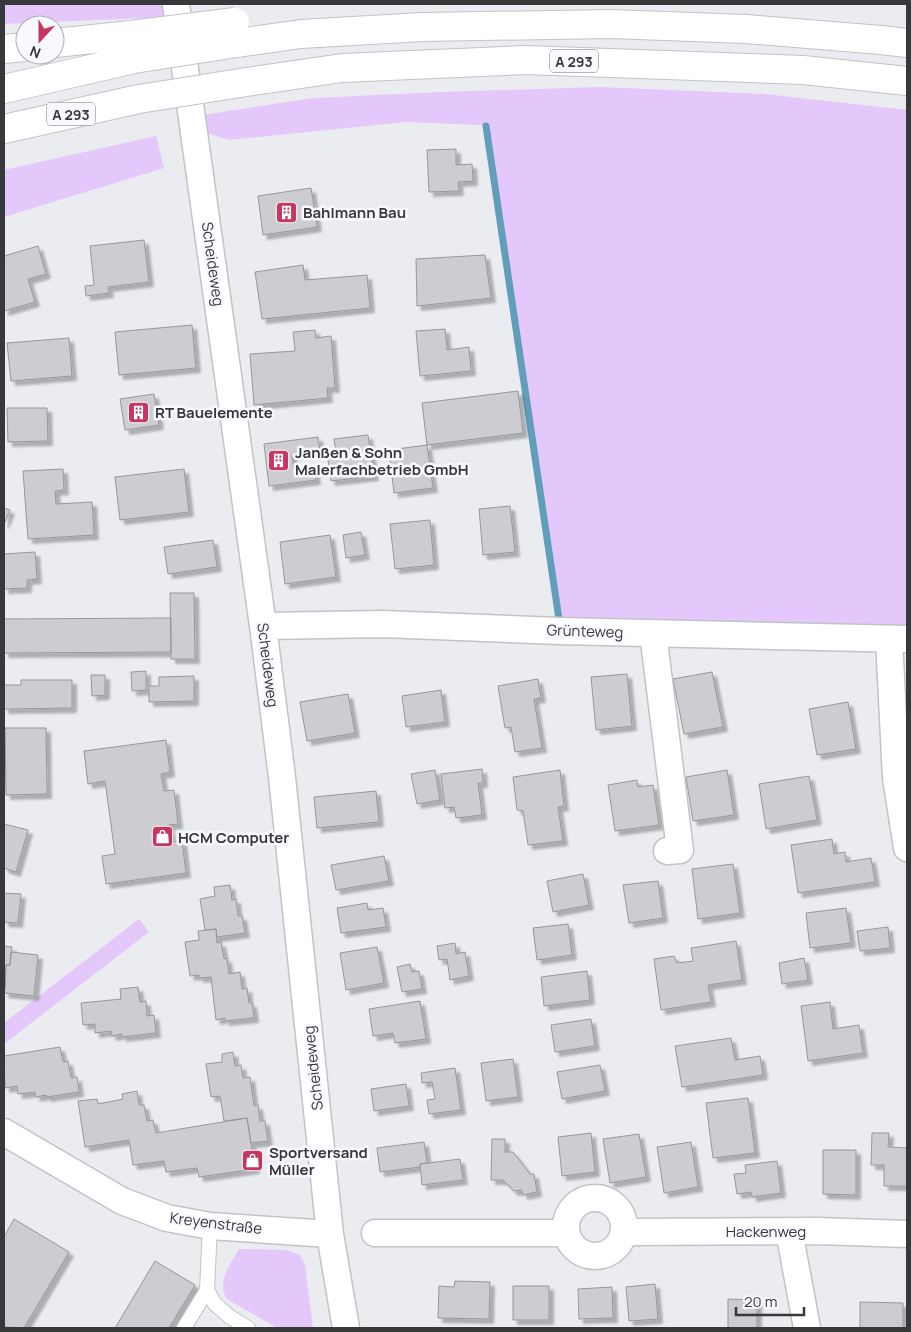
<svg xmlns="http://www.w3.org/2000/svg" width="911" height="1332" font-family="Manrope,sans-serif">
<defs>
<filter id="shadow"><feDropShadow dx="4.5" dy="4.5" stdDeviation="1" flood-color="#0004"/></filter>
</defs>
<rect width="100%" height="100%" fill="#eaecf0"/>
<path fill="#e4c8fc" d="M 4,4 L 166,4 L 168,17 L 4,24 Z
M 600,87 L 765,94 L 907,110 L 907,639 L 560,631 L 486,126 L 501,126 L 406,122 L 229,140 L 204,132 L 196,116 L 313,98 L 441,92 Z
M 156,136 L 164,168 L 4,217 L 4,170 Z
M 139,919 L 149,932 L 4,1044 L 4,1023 Z
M 239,1249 L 287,1250 L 300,1255 L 305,1265 L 313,1328 L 277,1328 L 227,1299 C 216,1282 230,1265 239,1249 Z"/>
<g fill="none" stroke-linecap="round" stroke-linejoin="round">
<path stroke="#609ebb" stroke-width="7" d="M 486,126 L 560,626"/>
</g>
<path fill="#cdcdd1" stroke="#97979c" filter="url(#shadow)" d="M 456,149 L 456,165 L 472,164 L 473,181 L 458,182 L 459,191 L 429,192 L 427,150 Z
M 311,188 L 317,227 L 263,235 L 258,196 Z
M 144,240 L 149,282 L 108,287 L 109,293 L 86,296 L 85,286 L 94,285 L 90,246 Z
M 38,246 L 46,274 L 28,279 L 35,302 L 4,311 L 4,256 Z
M 485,255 L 491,298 L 417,306 L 416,259 Z
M 303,265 L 305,280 L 367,275 L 370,308 L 262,319 L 255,272 Z
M 192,325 L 196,368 L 119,375 L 115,332 Z
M 445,329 L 447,350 L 469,347 L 471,371 L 420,376 L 416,331 Z
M 315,330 L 316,338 L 331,336 L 335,388 L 327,388 L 328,398 L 254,405 L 250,354 L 295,351 L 293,332 Z
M 69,338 L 72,376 L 11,381 L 7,343 Z
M 518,391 L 523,433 L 427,445 L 422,403 Z
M 154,394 L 159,425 L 125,430 L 120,399 Z
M 7,408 L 47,408 L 48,441 L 8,442 Z
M 368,435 L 374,476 L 331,481 L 327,453 L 336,452 L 334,439 Z
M 318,437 L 320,452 L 292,455 L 294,469 L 314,467 L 316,480 L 269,486 L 264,444 Z
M 427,445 L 433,488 L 394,493 L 389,450 Z
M 63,469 L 64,490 L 55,491 L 56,504 L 92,502 L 94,535 L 28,539 L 23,471 Z
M 184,469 L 189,512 L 120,520 L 115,477 Z
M 510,506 L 515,552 L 483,555 L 479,509 Z
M 4,508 L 10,510 L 4,524 Z
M 430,520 L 434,565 L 395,569 L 390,524 Z
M 361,532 L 365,555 L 346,558 L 343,535 Z
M 330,535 L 336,577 L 285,584 L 280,542 Z
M 213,540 L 217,567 L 168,574 L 164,547 Z
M 35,552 L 37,579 L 27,580 L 27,588 L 4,589 L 4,554 Z
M 170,593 L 194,593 L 195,659 L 171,659 Z
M 171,618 L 171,652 L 4,653 L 4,619 Z
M 146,671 L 146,690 L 132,691 L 131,672 Z
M 712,672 L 723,727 L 684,734 L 673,679 Z
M 627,674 L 632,726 L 596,730 L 591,677 Z
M 91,675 L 105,675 L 105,695 L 92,696 Z
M 194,676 L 194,701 L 149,702 L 149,686 L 159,686 L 159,677 Z
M 538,679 L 541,698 L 534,699 L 542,748 L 515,752 L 511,727 L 505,728 L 498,686 Z
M 21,680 L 72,680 L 72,708 L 4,709 L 4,685 L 21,685 Z
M 441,690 L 445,722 L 406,727 L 402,696 Z
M 348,694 L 355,733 L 307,741 L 300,702 Z
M 848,702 L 856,749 L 817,755 L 809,709 Z
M 5,728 L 46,728 L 47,794 L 6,795 Z
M 166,740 L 170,772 L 161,774 L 164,791 L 174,790 L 178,824 L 169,825 L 172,842 L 182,841 L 186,873 L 106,884 L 102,856 L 115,854 L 105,781 L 88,784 L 84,751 Z
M 482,769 L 483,783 L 478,783 L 482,815 L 456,818 L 454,807 L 445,808 L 441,774 Z
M 435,770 L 440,800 L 417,804 L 411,774 Z
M 560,770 L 564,806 L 558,807 L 563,841 L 528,845 L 523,811 L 517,810 L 513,777 Z
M 727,770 L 734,815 L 693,821 L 686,777 Z
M 809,776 L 817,820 L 766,829 L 759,784 Z
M 637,780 L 638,787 L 653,785 L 659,825 L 615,831 L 608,785 Z
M 376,791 L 379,822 L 317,828 L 314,797 Z
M 4,824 L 28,830 L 16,872 L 4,868 Z
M 832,839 L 834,854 L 845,852 L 846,862 L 871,858 L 875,882 L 798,893 L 791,845 Z
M 384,856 L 389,881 L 336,890 L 331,865 Z
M 733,864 L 740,913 L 698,919 L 692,869 Z
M 583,874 L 589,905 L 553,912 L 547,881 Z
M 658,881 L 663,918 L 629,923 L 623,885 Z
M 230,885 L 232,900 L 236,899 L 238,916 L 242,916 L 245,933 L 217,937 L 216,929 L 205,930 L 200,899 L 215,896 L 214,887 Z
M 4,893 L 21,894 L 18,923 L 4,922 Z
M 367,903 L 368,910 L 383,908 L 386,927 L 341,933 L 337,908 Z
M 846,908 L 851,943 L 810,948 L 806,913 Z
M 568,924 L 572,955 L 537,960 L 533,928 Z
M 888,927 L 890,948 L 860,951 L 857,931 Z
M 216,929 L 217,943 L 221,942 L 224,959 L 227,958 L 229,974 L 240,972 L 242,989 L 247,988 L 249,1003 L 252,1003 L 254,1018 L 225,1021 L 225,1018 L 216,1020 L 211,977 L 199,978 L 199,975 L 190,976 L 185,942 L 199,940 L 198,931 Z
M 736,941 L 742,980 L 708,985 L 711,1002 L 661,1010 L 654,959 L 674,956 L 677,963 L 693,961 L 691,948 Z
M 455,943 L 456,954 L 465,952 L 469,976 L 450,980 L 447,959 L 439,960 L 437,946 Z
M 4,946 L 12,947 L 10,965 L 6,965 L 5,989 Z
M 377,947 L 384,983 L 346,990 L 340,953 Z
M 11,952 L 38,955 L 34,996 L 4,993 L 6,965 L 10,965 Z
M 804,958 L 808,980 L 782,984 L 779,963 Z
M 410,964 L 412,972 L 419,971 L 422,989 L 402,992 L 397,967 Z
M 587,971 L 590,1000 L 544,1006 L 541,977 Z
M 138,987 L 140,1002 L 146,1001 L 147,1016 L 154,1015 L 156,1033 L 122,1037 L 122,1034 L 112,1036 L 111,1031 L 95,1033 L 95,1024 L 83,1025 L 81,1003 L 121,999 L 120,989 Z
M 420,1001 L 426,1039 L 395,1043 L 393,1033 L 373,1036 L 369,1009 Z
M 830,1002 L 833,1029 L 859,1025 L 863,1053 L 808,1061 L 801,1006 Z
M 591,1019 L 595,1046 L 555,1052 L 551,1025 Z
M 731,1038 L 735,1060 L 760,1056 L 763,1075 L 682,1087 L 675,1046 Z
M 60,1047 L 63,1062 L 68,1061 L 71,1078 L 77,1077 L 79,1092 L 47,1097 L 46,1095 L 36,1097 L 35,1092 L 18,1094 L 17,1086 L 5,1088 L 4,1056 Z
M 233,1052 L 235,1066 L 241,1065 L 243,1078 L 250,1077 L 254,1106 L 258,1105 L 260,1121 L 265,1121 L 268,1141 L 251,1143 L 247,1118 L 224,1121 L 220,1096 L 211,1097 L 206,1064 L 222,1062 L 222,1054 Z
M 513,1059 L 518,1097 L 486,1101 L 481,1063 Z
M 600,1065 L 605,1091 L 562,1099 L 557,1072 Z
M 455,1068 L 461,1110 L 429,1114 L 427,1100 L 435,1099 L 432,1082 L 422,1083 L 421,1073 Z
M 406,1084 L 409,1106 L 374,1111 L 371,1089 Z
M 137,1091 L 139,1105 L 144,1105 L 147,1121 L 153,1120 L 156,1133 L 247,1118 L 255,1169 L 199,1177 L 197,1168 L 166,1172 L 164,1161 L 133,1165 L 129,1140 L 85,1147 L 78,1101 L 97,1099 L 98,1104 L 123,1099 L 122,1094 Z
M 748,1098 L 755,1153 L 713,1158 L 706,1103 Z
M 591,1133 L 595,1172 L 562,1176 L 558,1137 Z
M 872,1133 L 889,1133 L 888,1147 L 907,1148 L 907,1186 L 884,1186 L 884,1165 L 871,1165 Z
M 639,1134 L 646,1177 L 610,1183 L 603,1139 Z
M 492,1139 L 505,1139 L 505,1152 L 513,1152 L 530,1174 L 534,1174 L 537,1192 L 523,1195 L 522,1190 L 514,1191 L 503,1180 L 491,1180 Z
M 424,1142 L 427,1163 L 420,1164 L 420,1167 L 380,1172 L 377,1148 Z
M 691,1142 L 698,1187 L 664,1193 L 657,1147 Z
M 823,1150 L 856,1150 L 856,1195 L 823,1194 Z
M 460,1159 L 463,1180 L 422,1185 L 420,1164 Z
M 777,1161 L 781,1193 L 752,1197 L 751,1192 L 737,1194 L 734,1174 L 746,1173 L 745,1165 Z
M 14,1219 L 69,1252 L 24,1328 L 4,1327 L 4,1237 Z
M 155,1261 L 195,1285 L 169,1328 L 115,1328 Z
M 455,1281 L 490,1282 L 489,1319 L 438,1318 L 439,1286 L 454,1287 Z
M 655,1284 L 658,1319 L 629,1321 L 626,1287 Z
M 513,1286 L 549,1286 L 549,1320 L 513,1320 Z
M 612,1287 L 613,1318 L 579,1319 L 578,1289 Z
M 728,1299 L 757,1300 L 757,1328 L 728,1328 Z
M 860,1302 L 903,1303 L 903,1328 L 860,1328 Z"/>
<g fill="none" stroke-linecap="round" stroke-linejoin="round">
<defs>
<path id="lane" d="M 210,1226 L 207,1290 L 215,1304 L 230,1317 L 248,1328
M 184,1328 L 207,1290"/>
<path id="street" d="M 176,4 L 263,626 L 282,777 L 330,1234 L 346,1328
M 263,626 L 383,624 L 560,631 L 907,639
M 653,633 L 680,850 L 667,851
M 889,639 L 896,778 L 907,848
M 4,1132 L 122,1201 L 167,1218 L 210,1226 L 330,1234
M566 1227a29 29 0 1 1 58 0a29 29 0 1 1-58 0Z
M 789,1231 L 807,1328
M 624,1232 L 818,1231 L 907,1234
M 375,1233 L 566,1233"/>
<path id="highway" d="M 55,43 L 131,35
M 237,43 L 301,34 L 422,27 L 611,24 L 746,29 L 881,40 L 907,43
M 4,49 L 25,47
M 240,83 L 342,68 L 525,60 L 803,70 L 907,81
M 4,89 L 134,59
M 4,129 L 139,99"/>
</defs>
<use href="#lane" stroke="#c1c3c7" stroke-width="16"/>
<use href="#street" stroke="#c1c3c7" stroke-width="29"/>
<use href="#highway" stroke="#c1c3c7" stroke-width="30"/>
<use href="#lane" stroke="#fff" stroke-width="14"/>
<use href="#street" stroke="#fff" stroke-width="26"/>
<use href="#highway" stroke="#fff" stroke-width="28"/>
<defs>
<path id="highway-bridge" d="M 131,35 L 235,22
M 134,59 L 237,43
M 139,99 L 240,83"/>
</defs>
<use href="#highway-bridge" stroke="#c1c3c7" stroke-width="30" stroke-linecap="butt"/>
<use href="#highway-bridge" stroke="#fff" stroke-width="28"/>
</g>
<defs>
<symbol id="building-square" viewBox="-11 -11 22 22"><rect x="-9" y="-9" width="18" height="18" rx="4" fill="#c53660" stroke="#f7f9fe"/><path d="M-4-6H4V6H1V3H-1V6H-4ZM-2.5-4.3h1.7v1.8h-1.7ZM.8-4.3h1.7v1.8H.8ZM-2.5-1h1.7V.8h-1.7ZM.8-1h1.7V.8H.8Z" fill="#fff"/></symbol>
<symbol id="shop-square" viewBox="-11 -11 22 22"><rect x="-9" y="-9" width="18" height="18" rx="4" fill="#c53660" stroke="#f7f9fe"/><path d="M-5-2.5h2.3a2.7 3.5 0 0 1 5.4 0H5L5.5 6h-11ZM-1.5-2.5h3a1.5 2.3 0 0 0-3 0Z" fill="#fff"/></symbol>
</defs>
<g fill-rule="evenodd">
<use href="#building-square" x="274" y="200" width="25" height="25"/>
<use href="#building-square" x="126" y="400" width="25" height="25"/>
<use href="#building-square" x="266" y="448" width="25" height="25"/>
<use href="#shop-square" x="150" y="824" width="25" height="25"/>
<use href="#shop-square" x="240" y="1148" width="25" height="25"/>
</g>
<g text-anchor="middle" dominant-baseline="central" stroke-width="5" stroke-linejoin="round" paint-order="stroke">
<g fill="#f7f9fe" stroke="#717275" stroke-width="1">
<rect x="550" y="49.5" width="48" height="23" rx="4"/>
<rect x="47" y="102.5" width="48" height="23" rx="4"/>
</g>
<g font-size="14" font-weight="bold" fill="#38383a">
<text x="574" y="61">A 293</text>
<text x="71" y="114">A 293</text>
</g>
<g font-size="15" font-weight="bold" fill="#38383a" stroke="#f7f9fe" text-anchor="start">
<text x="303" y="212">Bahlmann Bau</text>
<text x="155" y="412">RT Bauelemente</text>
<text x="295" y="452">Janßen &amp; Sohn<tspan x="295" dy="17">Malerfachbetrieb GmbH</tspan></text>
<text x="178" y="837">HCM Computer</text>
<text x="269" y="1152">Sportversand<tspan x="269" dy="17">Müller</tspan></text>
</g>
<g font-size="15" fill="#38383a" stroke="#f7f9fe">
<text transform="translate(213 264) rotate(82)">Scheideweg</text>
<text transform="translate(585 631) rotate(2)">Grünteweg</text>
<text transform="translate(268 665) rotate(83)">Scheideweg</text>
<text transform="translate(313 1068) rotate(-96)">Scheideweg</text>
<text transform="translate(216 1223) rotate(7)">Kreyenstraße</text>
<text x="766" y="1231">Hackenweg</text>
</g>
</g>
<rect width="911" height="1332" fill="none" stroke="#38383a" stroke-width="10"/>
<g transform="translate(40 40) rotate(201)"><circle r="24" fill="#f7f9fe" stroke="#abacb0"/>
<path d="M0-4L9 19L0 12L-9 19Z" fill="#c53660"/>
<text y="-8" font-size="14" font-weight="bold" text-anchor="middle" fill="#38383a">N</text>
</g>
<path d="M736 1307v8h68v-8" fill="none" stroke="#38383a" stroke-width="2.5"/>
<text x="744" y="1307" font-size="15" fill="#38383a" stroke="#f7f9fe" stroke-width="4" paint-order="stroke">20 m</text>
</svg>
